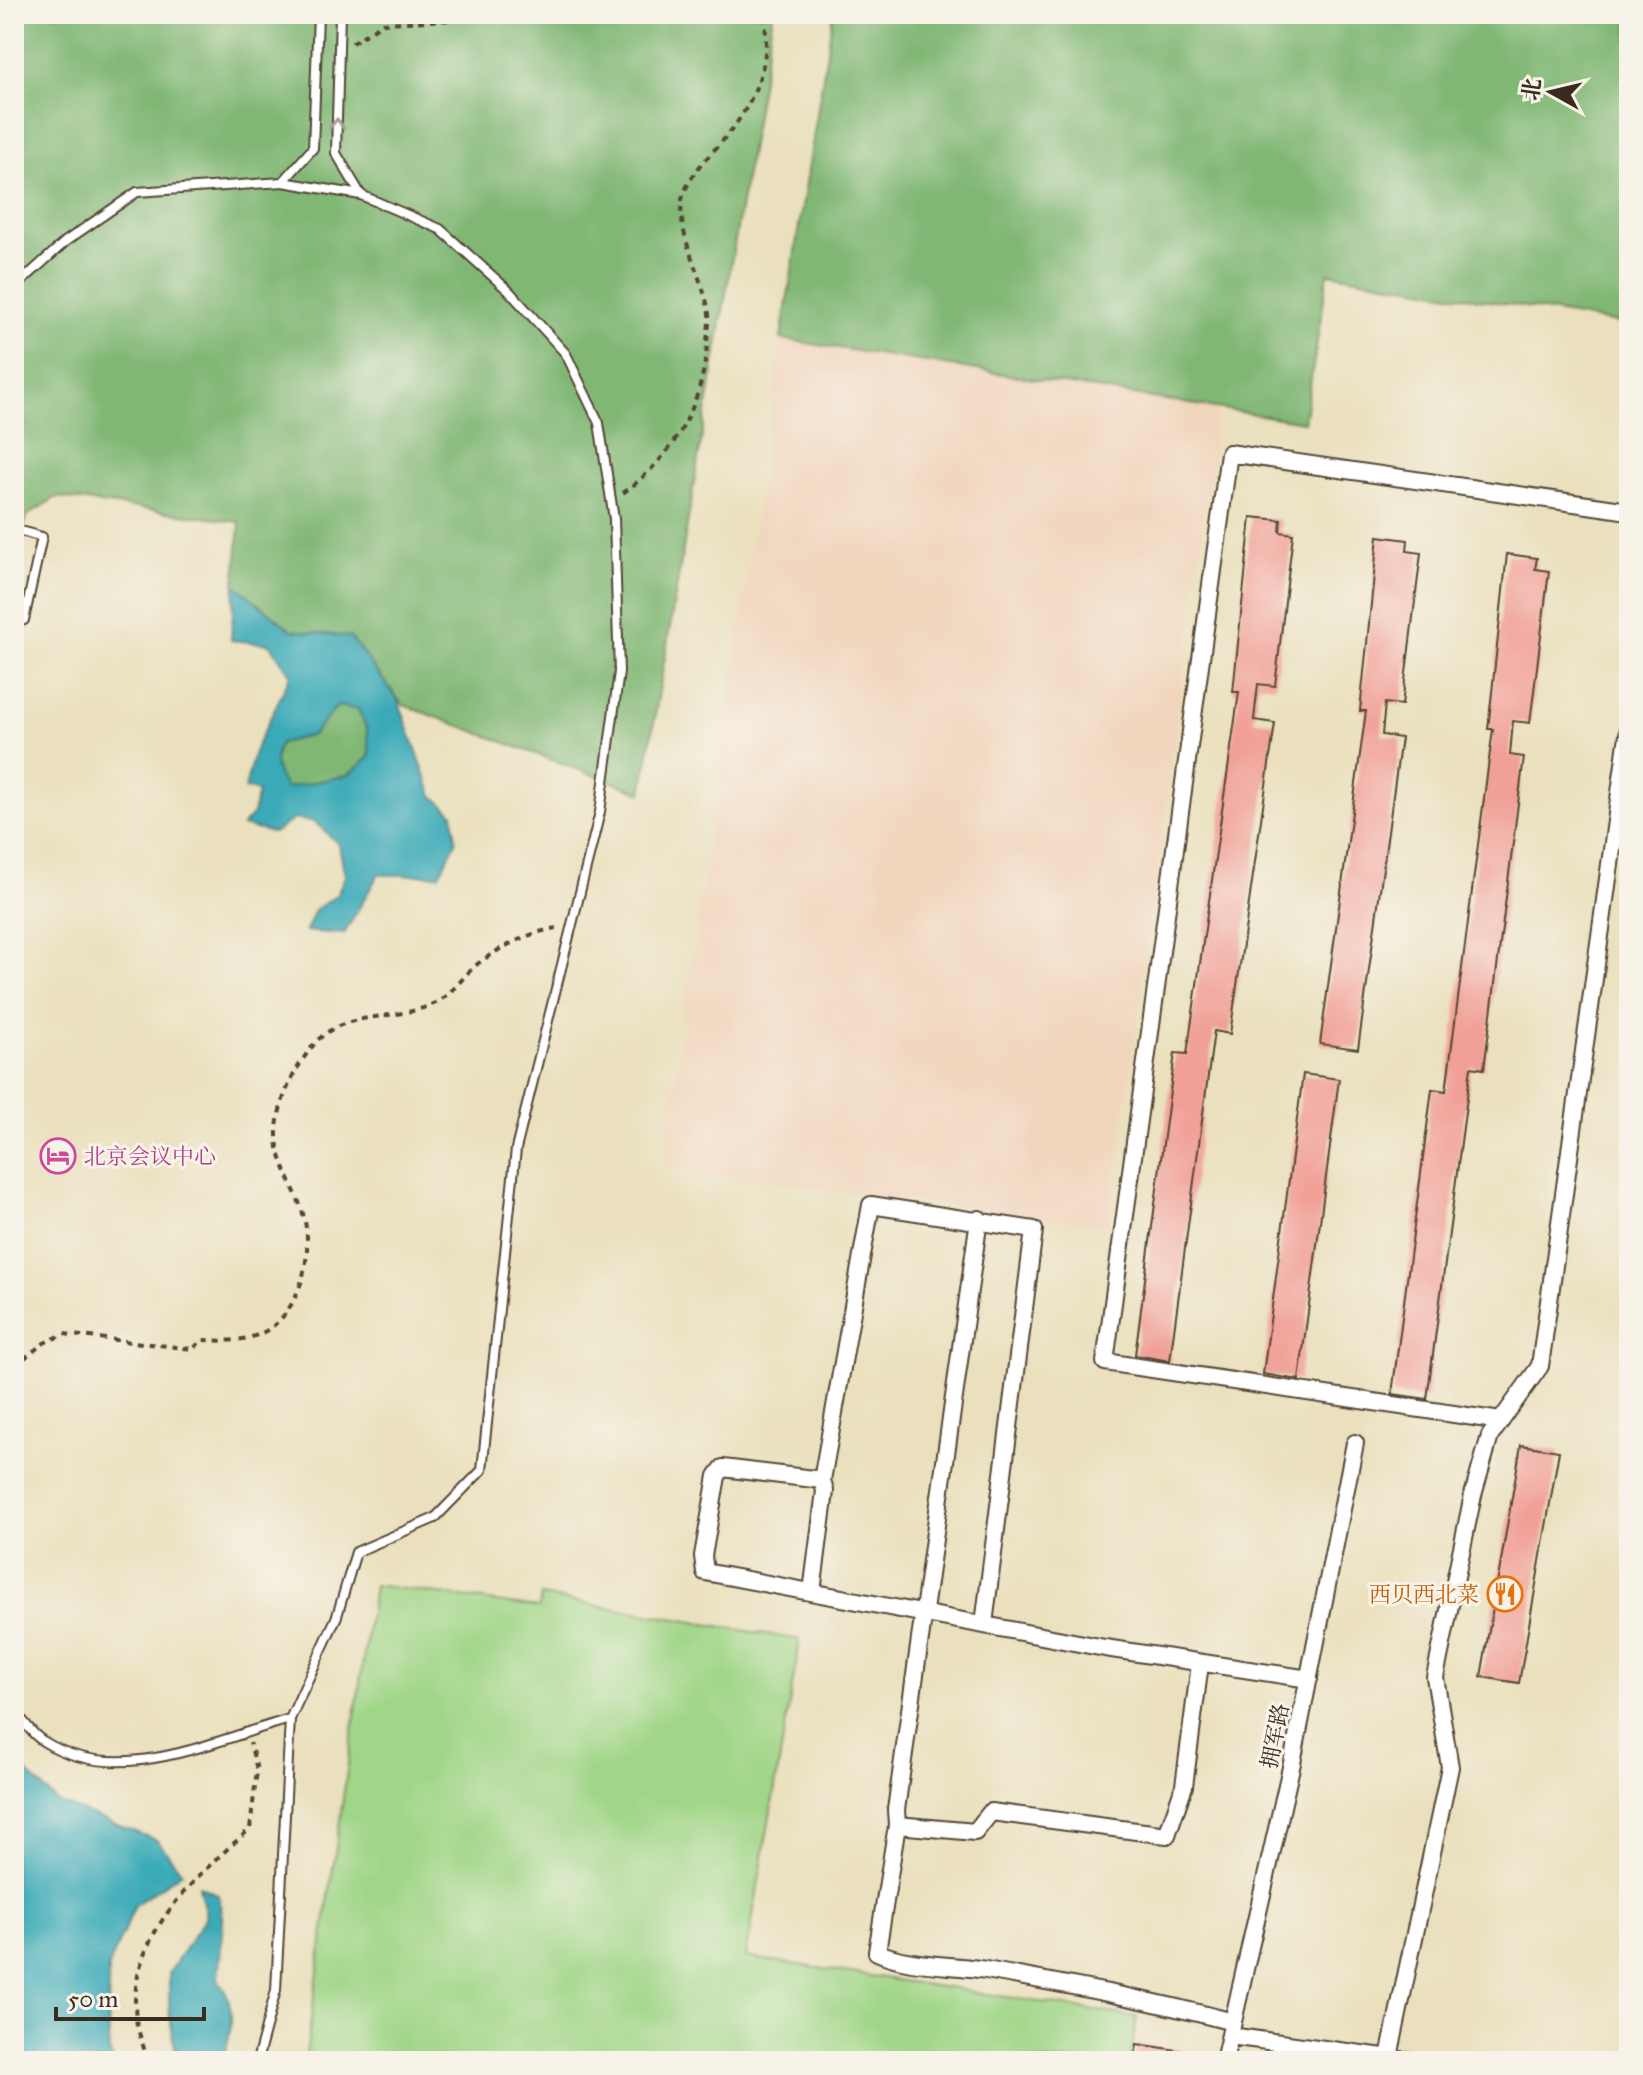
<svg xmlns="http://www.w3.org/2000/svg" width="1643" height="2075" font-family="'IM FELL Great Primer','Noto Serif SC',serif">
<rect width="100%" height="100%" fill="#f7f3e8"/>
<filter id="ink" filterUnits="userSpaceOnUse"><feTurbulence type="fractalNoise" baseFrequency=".0125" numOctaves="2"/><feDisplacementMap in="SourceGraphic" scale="16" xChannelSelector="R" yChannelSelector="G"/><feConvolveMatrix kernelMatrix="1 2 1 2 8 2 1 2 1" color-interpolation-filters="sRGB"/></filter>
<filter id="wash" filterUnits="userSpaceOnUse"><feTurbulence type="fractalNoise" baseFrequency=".006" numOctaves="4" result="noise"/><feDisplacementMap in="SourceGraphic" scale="32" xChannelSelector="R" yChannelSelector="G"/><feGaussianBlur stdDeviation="1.8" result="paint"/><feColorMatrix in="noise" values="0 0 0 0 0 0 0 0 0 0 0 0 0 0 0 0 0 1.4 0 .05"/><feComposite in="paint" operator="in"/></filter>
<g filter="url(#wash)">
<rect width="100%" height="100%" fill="#eae0bd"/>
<path fill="#f1d5bd" d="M 781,339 L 1219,409 L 1109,1227 L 662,1167 Z"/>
<path fill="#a0d688" stroke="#6e8053" stroke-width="2" d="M 374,1585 L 539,1608 L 541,1596 L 800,1640 L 746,1957 L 1137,2017 L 1130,2061 L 305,2061 Z"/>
<path fill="#80b774" stroke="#5e7049" stroke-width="2" d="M 14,14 L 773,14 L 642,793 L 403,705 L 350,637 L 291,630 L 235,585 L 240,522 L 57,497 L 28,515 L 14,557 Z
M 833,14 L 1629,14 L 1629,325 L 1328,273 L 1304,422 L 781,339 Z
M 337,706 L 358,709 L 367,729 L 370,756 L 349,775 L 286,788 C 275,773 271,760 280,743 L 312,735 Z"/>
<path fill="#3aaab8" stroke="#3a6a6b" stroke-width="2" fill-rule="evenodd" d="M 235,585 L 291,630 L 350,637 L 398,700 L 433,796 L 453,813 L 456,842 L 439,875 L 378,875 L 344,934 L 306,931 L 315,910 L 337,895 L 345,876 L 339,845 L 315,822 L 294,819 L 274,833 L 242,826 L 253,814 L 258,791 L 245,789 L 254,752 L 291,675 L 270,644 L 231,640 ZM 337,706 L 358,709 L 367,729 L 370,756 L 349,775 L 286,788 C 275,773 271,760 280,743 L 312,735 Z
M 14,1759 L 57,1802 L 157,1840 L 182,1872 L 135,1905 L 108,1968 L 109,2052 L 114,2061 L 14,2061 Z
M 199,1886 L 219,1895 L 223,1926 L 218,1979 C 237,2005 233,2031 222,2061 L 177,2061 L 169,2012 L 169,1973 L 206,1916 Z"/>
<g id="blocks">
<path fill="#f1a097" d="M 1251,517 L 1281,520 L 1280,532 L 1293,534 L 1275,686 L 1258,684 L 1254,720 L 1275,723 L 1230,1034 L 1214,1031 L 1170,1361 L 1135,1355 L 1175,1053 L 1187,1054 L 1239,692 L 1233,692 Z
M 1378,536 L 1408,540 L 1407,551 L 1421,553 L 1402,705 L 1385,703 L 1382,735 L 1401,738 L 1358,1049 L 1320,1044 L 1366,711 L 1360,711 Z
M 1507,554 L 1537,558 L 1535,569 L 1549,571 L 1530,723 L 1513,721 L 1510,755 L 1524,757 L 1484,1069 L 1471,1067 L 1427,1399 L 1392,1394 L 1432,1089 L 1446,1091 L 1493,729 L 1488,729 Z
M 1303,1074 L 1339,1079 L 1299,1380 L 1263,1374 Z
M 1521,1445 L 1559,1451 L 1519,1683 L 1481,1677 Z
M 1137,2044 L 1191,2052 L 1190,2061 L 1134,2061 Z"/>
</g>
</g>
<g filter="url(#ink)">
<use href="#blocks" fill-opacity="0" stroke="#554536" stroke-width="2"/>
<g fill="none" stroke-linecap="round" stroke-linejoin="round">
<defs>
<path id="lane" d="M 340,14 L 336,153 L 361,195
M 283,182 L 313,148 L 318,14
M 14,288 L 66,241 L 137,192 L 283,182 L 361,195 L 440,229 L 509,291 L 566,354 L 599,423 L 614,519 L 619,672 L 600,812 L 516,1149 L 482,1470 L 435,1518 L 356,1552 L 337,1616 L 290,1719 L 276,1990 L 257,2061
M 14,529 L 42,537 L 24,620 L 14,622
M 14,1710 C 23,1720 32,1735 43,1741 C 119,1789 213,1740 290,1719"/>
<path id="street" d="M 979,1219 L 896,1810 L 897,1825 L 877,1952 C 910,1967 950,1964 986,1970 C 1069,1985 1151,2000 1233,2022
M 1501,1421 L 1105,1362 L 1229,453 L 1629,511
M 822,1480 L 723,1468 L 717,1476 L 703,1556 L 705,1572 L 1105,1648 L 1309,1679
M 812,1592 L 825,1491 L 822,1480 L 871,1205 L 1034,1230 L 984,1624
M 897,1825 L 975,1832 L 991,1812 L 1167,1835 L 1184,1786 L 1200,1664
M 1230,2036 L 1413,2061
M 1389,2057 L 1450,1767 L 1435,1677 L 1473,1495 L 1490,1436 L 1540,1366 L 1629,728
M 1224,2061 L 1292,1763 L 1355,1443"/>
</defs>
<use href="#lane" stroke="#554536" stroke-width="12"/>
<use href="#street" stroke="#554536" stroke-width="20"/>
<path stroke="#554536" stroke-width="4" stroke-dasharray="6 6" stroke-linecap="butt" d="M 352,43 L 383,23 L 500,18 L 509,14
M 623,493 C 673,457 702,407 707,345 C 707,333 711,320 708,308 C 702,277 674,227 683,196 C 693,167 716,151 733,128 C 757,96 773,53 763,14
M 14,1366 L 44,1343 L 64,1334 L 193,1349 L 202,1340 C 222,1341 243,1342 262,1333 C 299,1315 313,1259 305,1222 C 300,1196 283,1173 278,1147 C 272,1111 293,1069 316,1042 C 346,1009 398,1022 435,1003 C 451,995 462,978 475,966 C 496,949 530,932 557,928
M 1239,2058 L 1257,2061
M 148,2061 C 144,2047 138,2033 136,2019 C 126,1937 195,1877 250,1829 L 257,1770 L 250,1743"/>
<use href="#lane" stroke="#fff" stroke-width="8"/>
<use href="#street" stroke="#fff" stroke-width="16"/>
</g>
<defs><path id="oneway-chevron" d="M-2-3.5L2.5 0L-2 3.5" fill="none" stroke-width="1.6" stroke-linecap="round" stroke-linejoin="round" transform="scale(2)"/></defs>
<use stroke="#a79f9a" href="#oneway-chevron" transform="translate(337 124) rotate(-88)"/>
</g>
<defs>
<symbol id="hotel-ring" viewBox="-11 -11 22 22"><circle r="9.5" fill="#f7f3e8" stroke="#d1479c" stroke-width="1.5"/><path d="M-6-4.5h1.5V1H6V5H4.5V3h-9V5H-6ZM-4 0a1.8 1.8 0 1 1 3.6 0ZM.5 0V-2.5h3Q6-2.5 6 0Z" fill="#d1479c"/></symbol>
<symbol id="restaurant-ring" viewBox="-11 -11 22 22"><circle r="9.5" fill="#f7f3e8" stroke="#e8710a" stroke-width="1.5"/><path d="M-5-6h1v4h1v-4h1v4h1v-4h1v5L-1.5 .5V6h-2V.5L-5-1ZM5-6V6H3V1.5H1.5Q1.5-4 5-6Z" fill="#e8710a"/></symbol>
</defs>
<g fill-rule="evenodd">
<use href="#hotel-ring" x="38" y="1136" width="40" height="40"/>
<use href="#restaurant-ring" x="1485" y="1574" width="40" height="40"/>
</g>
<g text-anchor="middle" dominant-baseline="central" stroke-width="6" stroke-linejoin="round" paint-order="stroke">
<g font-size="22" fill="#b23c85" stroke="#f7f3e8" text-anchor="start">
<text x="84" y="1156">北京会议中心</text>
</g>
<g font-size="22" fill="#c56008" stroke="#f7f3e8" text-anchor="end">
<text x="1479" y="1594">西贝西北菜</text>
</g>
<g font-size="22" fill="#3b2a1e" stroke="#f7f3e8">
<text transform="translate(1275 1736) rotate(-79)">拥军路</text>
</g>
</g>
<rect width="1643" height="2075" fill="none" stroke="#f7f3e8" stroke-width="48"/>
<g transform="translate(1551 92) rotate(278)" stroke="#f7f3e8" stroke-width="6" paint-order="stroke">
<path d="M0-6L14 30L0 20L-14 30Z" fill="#3b2a1e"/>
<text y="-12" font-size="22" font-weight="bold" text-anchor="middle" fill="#3b2a1e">北</text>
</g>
<path d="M56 2007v12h148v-12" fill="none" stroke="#3b2a1e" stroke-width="4"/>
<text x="68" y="2007" font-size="24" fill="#3b2a1e" stroke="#f7f3e8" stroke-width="6" paint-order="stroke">50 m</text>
</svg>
